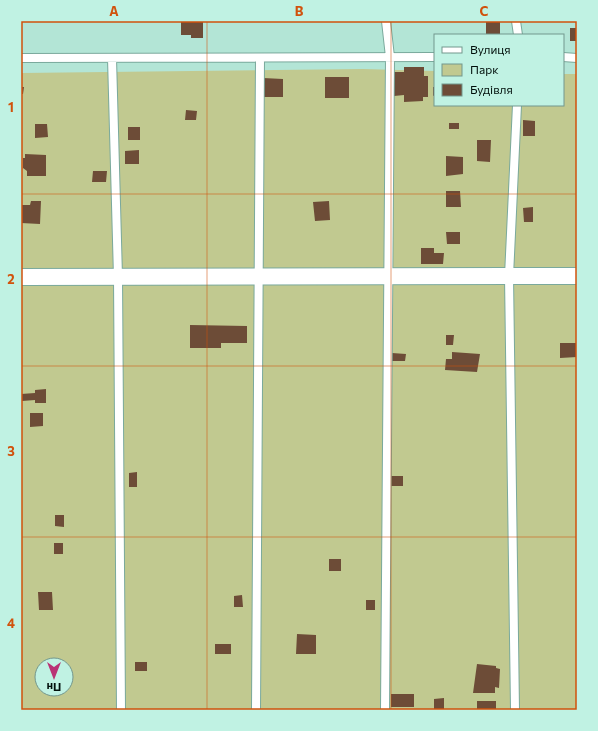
<svg xmlns="http://www.w3.org/2000/svg" width="598" height="731" font-family="Commissioner,sans-serif">
<rect width="100%" height="100%" fill="#b3e5d6"/>
<path fill="#c1c990" fill-rule="evenodd" d="M 363,69 L 435,71 L 435,105 L 563,105 L 563,74 L 577,74 L 577,710 L 21,710 L 21,73 ZM 42,665 L 66,665 L 66,689 L 42,689 Z"/>
<path fill="#6d4c37" d="M 181,21 L 203,21 L 203,38 L 191,38 L 191,35 L 181,35 Z
M 486,22 L 500,22 L 500,35 L 486,35 Z
M 570,28 L 577,28 L 577,41 L 570,41 Z
M 404,67 L 424,67 L 424,76 L 428,76 L 428,97 L 423,97 L 423,101 L 404,102 L 404,95 L 394,96 L 394,72 L 404,72 Z
M 325,77 L 349,77 L 349,98 L 325,98 Z
M 263,78 L 283,79 L 283,97 L 263,97 Z
M 21,87 L 24,87 L 23,94 L 21,94 Z
M 433,87 L 435,87 L 435,95 L 433,96 Z
M 186,110 L 197,111 L 196,120 L 185,120 Z
M 523,120 L 535,121 L 535,136 L 523,136 Z
M 449,123 L 459,123 L 459,129 L 449,129 Z
M 35,124 L 47,124 L 48,137 L 35,138 Z
M 128,127 L 140,127 L 140,140 L 128,140 Z
M 477,140 L 491,140 L 490,162 L 477,161 Z
M 139,150 L 139,164 L 125,164 L 125,151 Z
M 25,154 L 46,155 L 46,176 L 27,176 L 27,171 L 23,168 L 23,158 L 25,158 Z
M 446,156 L 463,157 L 463,174 L 446,176 Z
M 93,171 L 107,171 L 106,182 L 92,182 Z
M 446,191 L 460,191 L 461,207 L 446,207 Z
M 31,201 L 41,201 L 40,224 L 21,223 L 21,205 L 30,205 Z
M 329,201 L 330,220 L 315,221 L 313,202 Z
M 533,207 L 533,222 L 524,222 L 523,208 Z
M 446,232 L 460,232 L 460,244 L 447,244 Z
M 421,248 L 434,248 L 434,253 L 444,253 L 443,264 L 421,264 Z
M 190,325 L 247,326 L 247,343 L 221,343 L 221,348 L 190,348 Z
M 446,335 L 454,335 L 453,345 L 446,345 Z
M 560,343 L 577,343 L 577,357 L 560,358 Z
M 452,352 L 480,354 L 477,372 L 445,370 L 446,359 L 452,359 Z
M 392,353 L 406,354 L 405,361 L 392,361 Z
M 46,389 L 46,403 L 35,403 L 35,400 L 22,401 L 21,394 L 35,393 L 35,390 Z
M 30,413 L 43,413 L 43,426 L 30,427 Z
M 137,472 L 137,487 L 129,487 L 129,473 Z
M 391,476 L 403,476 L 403,486 L 391,486 Z
M 55,515 L 64,515 L 64,527 L 55,526 Z
M 54,543 L 63,543 L 63,554 L 54,554 Z
M 329,559 L 341,559 L 341,571 L 329,571 Z
M 38,592 L 52,592 L 53,610 L 39,610 Z
M 242,595 L 243,607 L 234,607 L 234,596 Z
M 366,600 L 375,600 L 375,610 L 366,610 Z
M 297,634 L 316,635 L 316,654 L 296,654 Z
M 215,644 L 231,644 L 231,654 L 215,654 Z
M 135,662 L 147,662 L 147,671 L 135,671 Z
M 477,664 L 496,666 L 496,668 L 500,669 L 499,688 L 495,687 L 495,693 L 473,693 Z
M 391,694 L 414,694 L 414,707 L 391,707 Z
M 444,698 L 444,709 L 434,709 L 434,699 Z
M 477,701 L 496,701 L 496,710 L 477,710 Z"/>
<g fill="none" stroke-linecap="round" stroke-linejoin="round">
<defs>
<path id="lane" d="M 516,21 L 518,35
M 563,57 L 577,58
M 21,58 L 435,57
M 112,58 L 118,277 L 121,710
M 256,710 L 260,58
M 385,710 L 390,57 L 386,21
M 515,710 L 509,276 L 517,105"/>
<path id="street" d="M 21,277 L 577,276"/>
</defs>
<use href="#lane" stroke="#7aa99c" stroke-width="10"/>
<use href="#street" stroke="#7aa99c" stroke-width="18"/>
<use href="#lane" stroke="#fff" stroke-width="8"/>
<use href="#street" stroke="#fff" stroke-width="16"/>
</g>
<path fill="none" stroke="#d1520c" stroke-width="1" stroke-opacity="0.55" d="M 207,21 L 207,710M 391,21 L 391,710M 21,194 L 577,194M 21,366 L 577,366M 21,537 L 577,537"/>
<rect width="598" height="731" fill="none" stroke="#c0f2e3" stroke-width="44"/>
<rect x="434" y="34" width="130" height="72" fill="#c0f2e3" stroke="#73978d"/>
<rect x="442" y="47" width="20" height="6" fill="#ffffff" stroke="#73978d"/>
<text x="470" y="54" font-size="12" fill="#000f0b">Вулиця</text>
<rect x="442" y="64" width="20" height="12" fill="#c1c990" stroke="#73978d"/>
<text x="470" y="74" font-size="12" fill="#000f0b">Парк</text>
<rect x="442" y="84" width="20" height="12" fill="#6d4c37" stroke="#73978d"/>
<text x="470" y="94" font-size="12" fill="#000f0b">Будівля</text>
<g transform="translate(54 677) rotate(180)"><circle r="19" fill="#c0f2e3" stroke="#73978d"/>
<path d="M0-3L7 15L0 10L-7 15Z" fill="#b93375"/>
<text y="-6" font-size="11" font-weight="bold" text-anchor="middle" fill="#000f0b">Пн</text>
</g>
<rect x="22" y="22" width="554" height="687" fill="none" stroke="#d1520c" stroke-width="1.5"/>
<g font-size="13" text-anchor="middle" font-weight="bold" fill="#d1520c">
<text x="114" y="16">A</text>
<text x="299" y="16">B</text>
<text x="484" y="16">C</text>
<text x="11" y="112">1</text>
<text x="11" y="284">2</text>
<text x="11" y="456">3</text>
<text x="11" y="628">4</text>
</g>
</svg>
